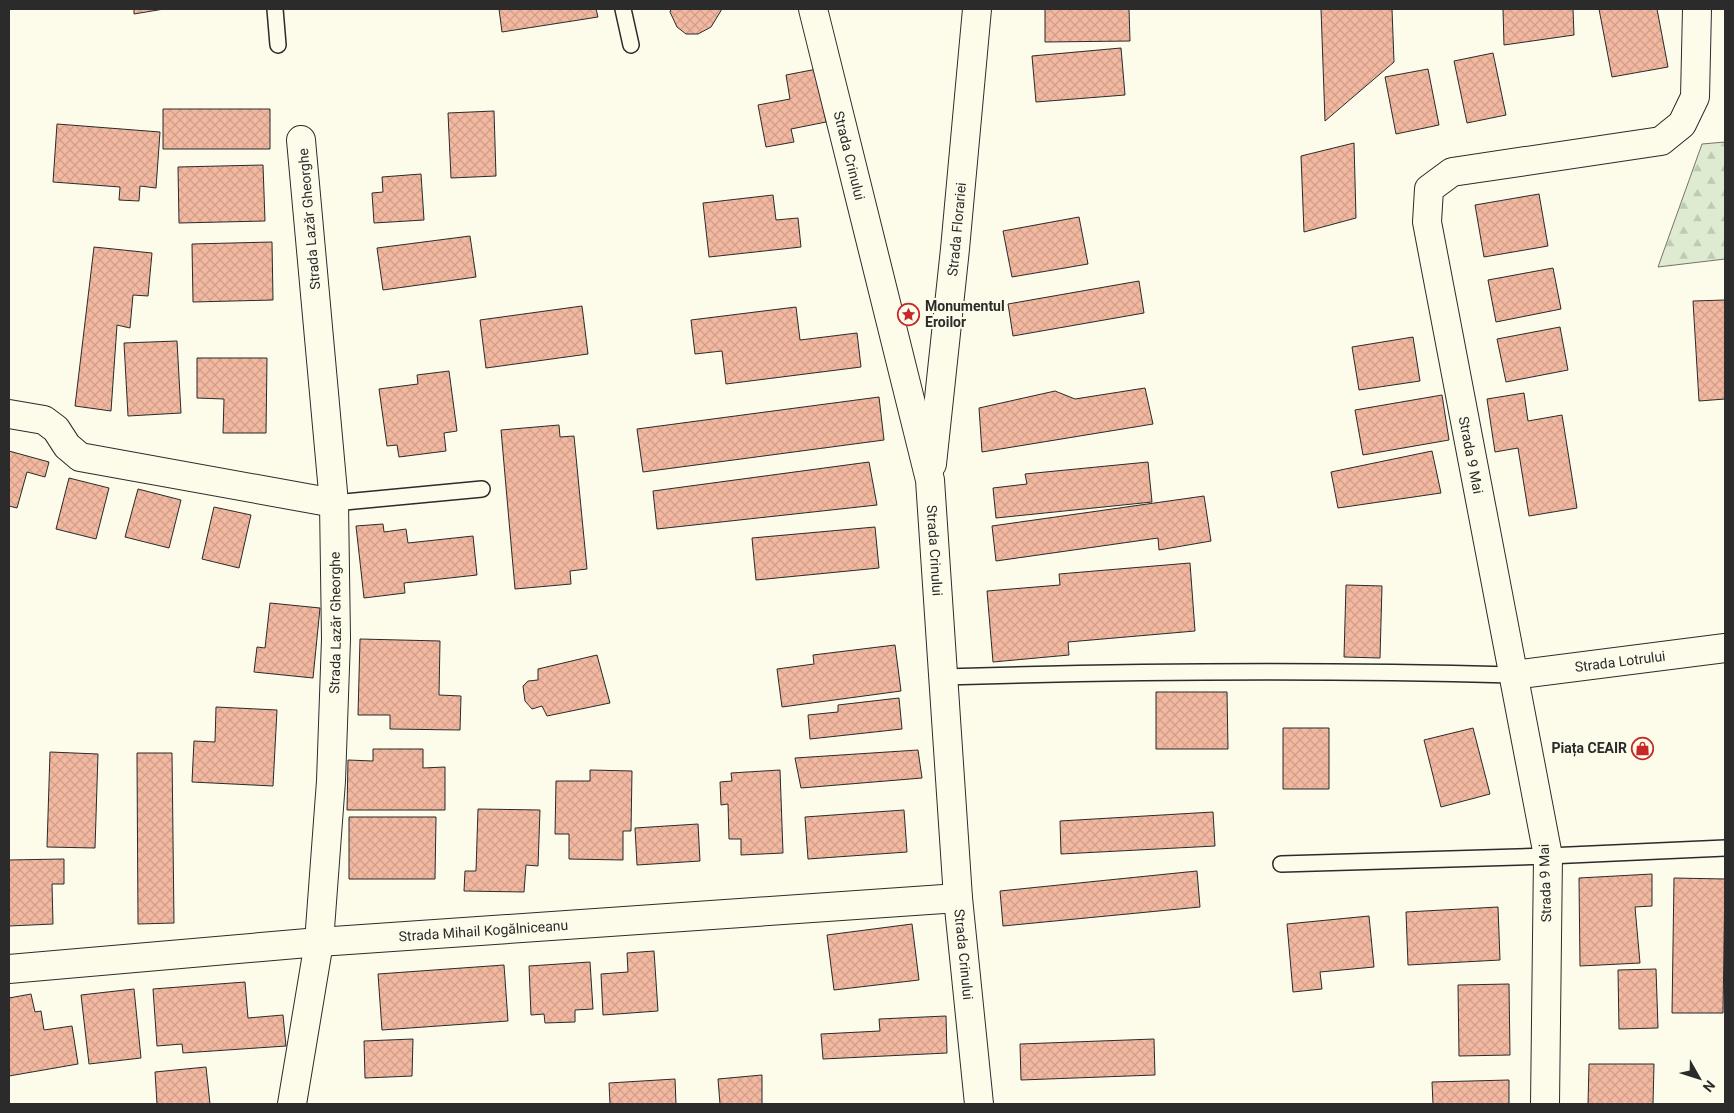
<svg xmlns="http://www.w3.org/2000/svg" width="1734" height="1113" font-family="Roboto,sans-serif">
<defs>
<pattern id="forest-firs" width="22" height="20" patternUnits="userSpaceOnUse" patternTransform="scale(1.25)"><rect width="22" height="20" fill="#deebd1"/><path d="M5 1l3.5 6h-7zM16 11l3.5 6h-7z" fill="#bfcab4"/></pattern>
<pattern id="building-cross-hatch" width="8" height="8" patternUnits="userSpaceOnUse" patternTransform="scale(1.25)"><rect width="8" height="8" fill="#f2b8a0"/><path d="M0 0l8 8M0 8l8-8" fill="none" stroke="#d09e8a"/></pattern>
</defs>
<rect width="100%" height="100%" fill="#fdfbea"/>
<path fill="url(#forest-firs)" stroke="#74746e" d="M 1725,142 L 1725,259 L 1658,267 L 1702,144 Z"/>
<path fill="url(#building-cross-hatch)" stroke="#2b2b2b" d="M 134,9 L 164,9 L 134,14 Z
M 499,9 L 596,9 L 598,17 L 502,32 Z
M 671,9 L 722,9 L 711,27 L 698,34 L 686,34 L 677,27 L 670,12 Z
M 1045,9 L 1129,9 L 1130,41 L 1045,42 Z
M 1321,9 L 1392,9 L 1394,62 L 1325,121 Z
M 1503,9 L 1573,9 L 1574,35 L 1504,45 Z
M 1599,9 L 1657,9 L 1668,67 L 1612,77 Z
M 1121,48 L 1125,95 L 1036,102 L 1032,56 Z
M 1493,53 L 1506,115 L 1467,123 L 1454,61 Z
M 817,69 L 826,122 L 791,129 L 794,142 L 766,147 L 758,105 L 790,99 L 786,75 Z
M 1428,69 L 1439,125 L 1396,134 L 1385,77 Z
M 163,109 L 270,109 L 270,149 L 163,149 Z
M 494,111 L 496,176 L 451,178 L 448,113 Z
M 57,124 L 160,132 L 156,188 L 140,186 L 139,201 L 119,200 L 120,187 L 53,182 Z
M 1354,143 L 1356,218 L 1304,232 L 1301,156 Z
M 263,165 L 265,221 L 179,223 L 178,167 Z
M 421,174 L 424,220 L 374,223 L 372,193 L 383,192 L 382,177 Z
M 1539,194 L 1548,246 L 1484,257 L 1475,205 Z
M 773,195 L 776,220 L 798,218 L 801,247 L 709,257 L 703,203 Z
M 1079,217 L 1088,264 L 1012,277 L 1003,231 Z
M 470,236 L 476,277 L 383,290 L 377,248 Z
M 272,242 L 273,300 L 193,302 L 192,244 Z
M 94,247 L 152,253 L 148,296 L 133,295 L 130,328 L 117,325 L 111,411 L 75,406 Z
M 1553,268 L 1561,309 L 1496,322 L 1488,280 Z
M 1139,281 L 1144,313 L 1013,336 L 1008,304 Z
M 1725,300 L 1725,399 L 1699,401 L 1693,301 Z
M 582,306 L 588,354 L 486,368 L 480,320 Z
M 796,307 L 800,340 L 857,333 L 861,367 L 726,384 L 722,351 L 695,354 L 691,320 Z
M 1560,327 L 1568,370 L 1506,382 L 1497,339 Z
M 1413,337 L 1420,381 L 1359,390 L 1352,347 Z
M 177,341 L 181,413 L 128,416 L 124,343 Z
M 197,358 L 267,358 L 266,433 L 223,433 L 224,399 L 197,398 Z
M 449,371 L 457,431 L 444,433 L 446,451 L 399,457 L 397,445 L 387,446 L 379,389 L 418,384 L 417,375 Z
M 1145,388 L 1153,424 L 982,452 L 979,408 L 1055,391 L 1075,399 Z
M 1524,393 L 1528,421 L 1562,415 L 1577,508 L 1529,516 L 1518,448 L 1495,452 L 1487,399 Z
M 1442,395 L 1449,440 L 1363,455 L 1355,410 Z
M 879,397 L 884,440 L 643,472 L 637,429 Z
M 559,425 L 560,437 L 574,436 L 587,569 L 570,571 L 571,584 L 515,589 L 501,430 Z
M 9,451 L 49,462 L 45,477 L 27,472 L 17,508 L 9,506 Z
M 1432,451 L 1441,493 L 1338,508 L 1331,472 Z
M 869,462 L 877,505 L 657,529 L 653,491 Z
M 1148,462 L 1152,502 L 996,518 L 993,488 L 1027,484 L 1025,474 Z
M 69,478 L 109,488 L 96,539 L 56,529 Z
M 138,489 L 181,500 L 169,548 L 125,537 Z
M 1204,496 L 1211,541 L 1159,550 L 1158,538 L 996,561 L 992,526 Z
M 214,507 L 251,515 L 239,568 L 202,559 Z
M 383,524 L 384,532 L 406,529 L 408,543 L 473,536 L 477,575 L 404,583 L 405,593 L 364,598 L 356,526 Z
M 875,527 L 879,568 L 756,580 L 752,538 Z
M 1190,563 L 1195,631 L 1068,642 L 1069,655 L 993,662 L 987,591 L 1060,585 L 1059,574 Z
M 1346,585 L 1382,586 L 1380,658 L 1344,657 Z
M 270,603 L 320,608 L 313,678 L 254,672 L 257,647 L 265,648 Z
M 360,639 L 440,641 L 439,695 L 461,696 L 460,730 L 390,729 L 390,715 L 358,715 Z
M 895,645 L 901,691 L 782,707 L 777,669 L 814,664 L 813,655 Z
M 597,655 L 610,703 L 547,716 L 542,706 L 532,709 L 525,701 L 523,686 L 528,681 L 538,680 L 538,669 Z
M 1156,692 L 1227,692 L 1228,749 L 1156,749 Z
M 899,698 L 902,729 L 810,739 L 808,715 L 838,712 L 838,705 Z
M 216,707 L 277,710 L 273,786 L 192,782 L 194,741 L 215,742 Z
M 1283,728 L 1329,728 L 1329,789 L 1283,789 Z
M 1473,728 L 1490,794 L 1441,807 L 1424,740 Z
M 373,749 L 423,749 L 423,768 L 445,767 L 445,810 L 347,810 L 348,760 L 373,761 Z
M 918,750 L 922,778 L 801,788 L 795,758 Z
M 50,752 L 98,754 L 95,848 L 47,847 Z
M 137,753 L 172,753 L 174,923 L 138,924 Z
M 590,770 L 632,771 L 631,831 L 623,831 L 623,860 L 569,859 L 569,834 L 555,834 L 556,781 L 590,781 Z
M 780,770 L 783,853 L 741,855 L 741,839 L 729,839 L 728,804 L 721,805 L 720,782 L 732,781 L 731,773 Z
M 478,809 L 540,810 L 538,866 L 526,865 L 524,892 L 464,891 L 465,871 L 476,871 Z
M 904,810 L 907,852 L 808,859 L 805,817 Z
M 1213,812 L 1215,846 L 1061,854 L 1060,821 Z
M 349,817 L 436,817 L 435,879 L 349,879 Z
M 698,824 L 700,861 L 637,865 L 635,828 Z
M 64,859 L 64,884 L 52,884 L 53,924 L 9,926 L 9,860 Z
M 1197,871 L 1200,907 L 1003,926 L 1000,891 Z
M 1652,874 L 1652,906 L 1635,907 L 1640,963 L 1580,966 L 1579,878 Z
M 1674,878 L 1725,879 L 1723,1013 L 1672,1013 Z
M 1498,907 L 1500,960 L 1408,965 L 1406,912 Z
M 1369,916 L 1374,967 L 1320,972 L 1322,989 L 1293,992 L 1287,924 Z
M 912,924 L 919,980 L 834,990 L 827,935 Z
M 654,951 L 658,1011 L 603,1015 L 601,974 L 628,972 L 627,953 Z
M 590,962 L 593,1009 L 575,1010 L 575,1022 L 545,1023 L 544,1014 L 531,1015 L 529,966 Z
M 504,965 L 508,1021 L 382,1030 L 378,974 Z
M 1656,969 L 1658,1028 L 1619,1029 L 1618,970 Z
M 245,982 L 248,1018 L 283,1015 L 286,1046 L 183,1053 L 182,1044 L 157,1046 L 153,989 Z
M 1509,984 L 1510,1055 L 1459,1056 L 1458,985 Z
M 134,989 L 141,1058 L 89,1064 L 81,995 Z
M 31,994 L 35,1012 L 41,1011 L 44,1030 L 72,1026 L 78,1064 L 9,1076 L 9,998 Z
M 946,1016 L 947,1053 L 823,1059 L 821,1034 L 880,1031 L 879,1019 Z
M 413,1039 L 412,1076 L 365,1078 L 364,1041 Z
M 1154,1039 L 1155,1075 L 1021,1080 L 1020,1044 Z
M 1589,1064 L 1654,1064 L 1653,1104 L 1588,1104 Z
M 206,1067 L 210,1104 L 157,1104 L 155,1072 Z
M 762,1075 L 762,1104 L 720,1104 L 718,1079 Z
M 675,1079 L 676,1104 L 610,1104 L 609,1083 Z
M 1509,1080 L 1509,1104 L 1433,1104 L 1432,1082 Z"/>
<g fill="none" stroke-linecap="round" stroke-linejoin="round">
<defs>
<path id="lane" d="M 275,9 L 278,45
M 623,9 L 631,45
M 334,503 L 482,489
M 943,677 C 1133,671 1323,670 1513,675
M 1281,864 L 1548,856 L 1725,848"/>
<g id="street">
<path id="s1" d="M 813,9 L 930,480 L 958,898 L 979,1104"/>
<path d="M 9,414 L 44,420 L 56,429 L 67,446 L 80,457 L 334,503"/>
<path id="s2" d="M 932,464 L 955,249 L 977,9"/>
<path id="s3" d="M 1513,675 L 1725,648"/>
<path id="s4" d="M 9,969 L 319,942 L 958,898"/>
<path id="s5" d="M 292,1104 L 319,942 L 331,781 L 336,639 L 334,503 L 301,140"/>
<path d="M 1545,1104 L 1548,856 L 1427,222 L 1429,189 L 1452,172 L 1661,141 L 1682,124 L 1695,97 L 1697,9"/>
</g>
</defs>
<use href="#lane" stroke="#2b2b2b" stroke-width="18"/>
<use href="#street" stroke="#2b2b2b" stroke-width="30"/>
<use href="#lane" stroke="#fdfbea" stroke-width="15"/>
<use href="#street" stroke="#fdfbea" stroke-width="28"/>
</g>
<defs>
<symbol id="sight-ring" viewBox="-11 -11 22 22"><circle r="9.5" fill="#fdfbea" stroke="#c62828" stroke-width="1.5"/><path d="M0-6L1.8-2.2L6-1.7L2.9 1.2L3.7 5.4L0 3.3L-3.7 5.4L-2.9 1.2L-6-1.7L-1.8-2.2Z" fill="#c62828"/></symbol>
<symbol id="shop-ring" viewBox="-11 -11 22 22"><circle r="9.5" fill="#fdfbea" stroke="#c62828" stroke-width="1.5"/><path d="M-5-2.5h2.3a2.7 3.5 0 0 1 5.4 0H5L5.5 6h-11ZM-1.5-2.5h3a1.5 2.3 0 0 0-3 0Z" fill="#c62828"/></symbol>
</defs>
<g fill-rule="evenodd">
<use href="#sight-ring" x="896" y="302" width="25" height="25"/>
<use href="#shop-ring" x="1630" y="736" width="25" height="25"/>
</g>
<g text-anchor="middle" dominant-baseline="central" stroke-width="4" stroke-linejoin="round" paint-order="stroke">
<g font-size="14" fill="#2b2b2b" stroke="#fdfbea">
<text stroke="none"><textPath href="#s1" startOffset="151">Strada Crinului</textPath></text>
<text transform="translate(309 219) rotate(-95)">Strada Lazăr Gheorghe</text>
<text stroke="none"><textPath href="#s2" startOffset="236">Strada Florariei</textPath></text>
<text transform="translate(1471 455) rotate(79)">Strada 9 Mai</text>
<text stroke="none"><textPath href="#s1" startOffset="556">Strada Crinului</textPath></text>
<text stroke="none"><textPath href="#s5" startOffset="484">Strada Lazăr Gheorghe</textPath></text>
<text stroke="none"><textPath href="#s3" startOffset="108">Strada Lotrului</textPath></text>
<text transform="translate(1545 883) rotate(-92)">Strada 9 Mai</text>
<text stroke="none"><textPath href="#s4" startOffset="476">Strada Mihail Kogălniceanu</textPath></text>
<text stroke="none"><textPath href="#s1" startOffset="961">Strada Crinului</textPath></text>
</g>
<g font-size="14" font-weight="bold" fill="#2b2b2b" stroke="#fdfbea" text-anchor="start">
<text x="925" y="306">Monumentul<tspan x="925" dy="16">Eroilor</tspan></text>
<text x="1627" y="748" text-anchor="end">Piața CEAIR</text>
</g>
</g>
<rect width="1734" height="1113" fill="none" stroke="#2b2b2b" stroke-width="20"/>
<g transform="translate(1699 1078) rotate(129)" stroke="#fdfbea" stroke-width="4" paint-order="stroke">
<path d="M0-4L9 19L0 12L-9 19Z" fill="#2b2b2b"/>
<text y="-8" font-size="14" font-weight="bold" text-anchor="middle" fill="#2b2b2b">N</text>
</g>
</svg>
